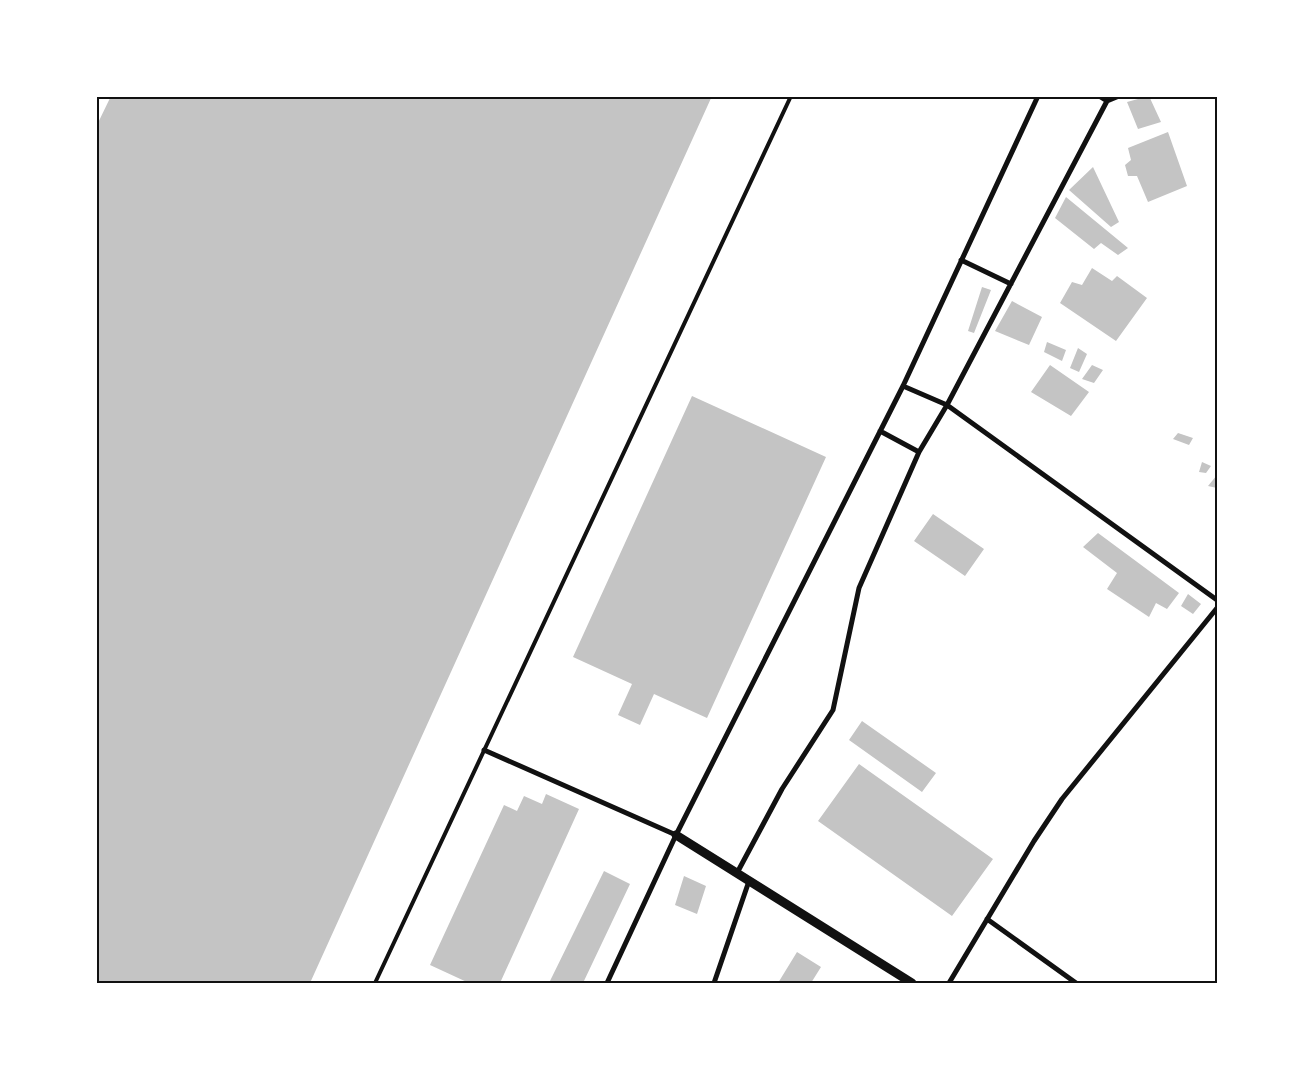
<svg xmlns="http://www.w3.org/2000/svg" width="1313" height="1079" font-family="'Nunito Sans',sans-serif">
<rect width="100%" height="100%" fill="#fff"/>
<path fill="#c4c4c4" d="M 111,96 L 712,96 L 310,983 L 96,983 L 96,127 Z
M 1149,96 L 1161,122 L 1138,129 L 1127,102 Z
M 1168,132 L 1187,186 L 1148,202 L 1137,176 L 1128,176 L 1125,165 L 1131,160 L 1128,148 Z
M 1093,167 L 1119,222 L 1111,227 L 1069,190 Z
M 1066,197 L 1128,248 L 1118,255 L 1101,243 L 1094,249 L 1055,218 Z
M 1092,268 L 1112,281 L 1117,276 L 1147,298 L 1116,341 L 1060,303 L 1072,282 L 1082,285 Z
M 982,287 L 991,290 L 974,333 L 968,331 Z
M 1012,301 L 1042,317 L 1029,345 L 995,331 Z
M 1047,342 L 1066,350 L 1062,361 L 1044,352 Z
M 1078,348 L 1087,354 L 1079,372 L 1070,368 Z
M 1050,365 L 1089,392 L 1071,416 L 1031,392 Z
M 1092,365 L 1103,370 L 1094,383 L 1082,379 Z
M 692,396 L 826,457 L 707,718 L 654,694 L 640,725 L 618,715 L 632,684 L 573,657 Z
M 1178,433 L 1193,438 L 1189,445 L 1173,439 Z
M 1202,462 L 1211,466 L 1206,473 L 1199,472 Z
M 1217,475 L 1217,488 L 1208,486 Z
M 933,514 L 984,549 L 965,576 L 914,541 Z
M 1098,533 L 1179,593 L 1167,609 L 1156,603 L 1149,617 L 1107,589 L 1117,573 L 1083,547 Z
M 1188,594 L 1201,604 L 1193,614 L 1181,606 Z
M 862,721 L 936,773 L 922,792 L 849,740 Z
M 859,764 L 993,859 L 952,916 L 818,821 Z
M 546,794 L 579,809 L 500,983 L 469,983 L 430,965 L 504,805 L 517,811 L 524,796 L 542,804 Z
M 604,871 L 630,884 L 583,983 L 549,983 Z
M 684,876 L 706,886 L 697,914 L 675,905 Z
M 797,952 L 821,967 L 811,983 L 778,983 Z"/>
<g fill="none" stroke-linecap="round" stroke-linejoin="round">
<path stroke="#111" stroke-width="4" d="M 375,983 L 791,96"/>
<path stroke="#111" stroke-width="5" d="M 1099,96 L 1107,101 L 1119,96
M 961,260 L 1011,284
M 903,386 L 947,405 L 1217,600
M 880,431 L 919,452
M 484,750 L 676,835
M 737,873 L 782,789 L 833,710 L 859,588 L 919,452 L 947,405 L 1107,101
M 987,919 L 1076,983
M 607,983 L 676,835 L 903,386 L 1038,96
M 714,983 L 749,881
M 949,983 L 1034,841 L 1062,799 L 1217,608"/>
<path stroke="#111" stroke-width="9" d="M 676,835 L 912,983"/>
</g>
<rect width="1313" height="1079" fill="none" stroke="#ffffff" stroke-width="195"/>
<rect x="98" y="98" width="1118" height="884" fill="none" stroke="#111" stroke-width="2"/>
</svg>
